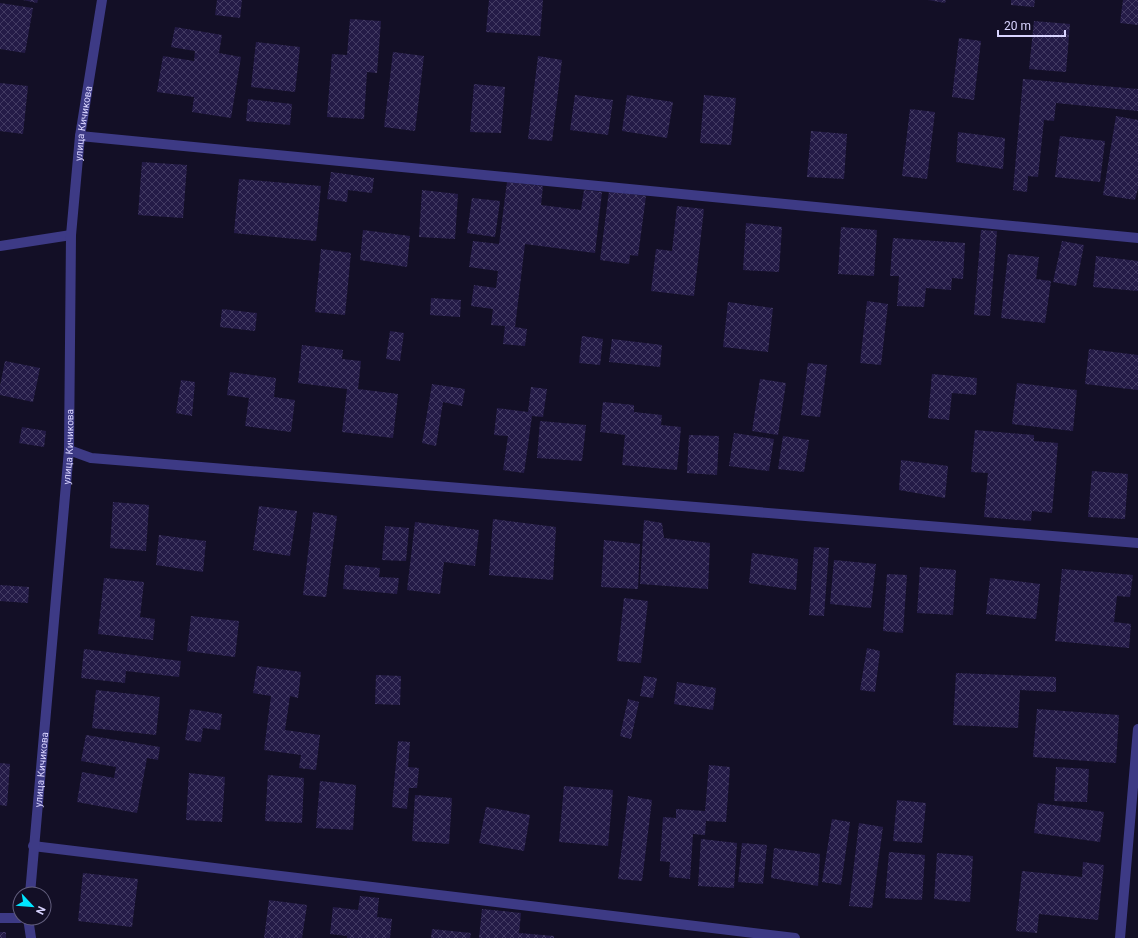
<svg xmlns="http://www.w3.org/2000/svg" width="1138" height="938" font-family="Roboto,sans-serif">
<defs>
<pattern id="building-cross-hatch" width="8" height="8" patternUnits="userSpaceOnUse"><rect width="8" height="8" fill="#241b47"/><path d="M0 0l8 8M0 8l8-8" fill="none" stroke="#433b63"/></pattern>
</defs>
<rect width="100%" height="100%" fill="#130f26"/>
<path fill="url(#building-cross-hatch)" d="M 23,0 L 38,0 L 37,3 Z
M 217,0 L 242,0 L 240,18 L 215,15 Z
M 489,0 L 543,0 L 540,36 L 486,32 Z
M 928,0 L 946,0 L 945,3 Z
M 1011,0 L 1035,0 L 1034,7 L 1011,5 Z
M 1123,0 L 1138,0 L 1138,25 L 1120,23 Z
M 0,3 L 33,8 L 25,53 L 0,49 Z
M 350,19 L 381,21 L 377,73 L 367,72 L 364,119 L 327,117 L 332,54 L 347,55 Z
M 1034,21 L 1070,24 L 1066,72 L 1029,69 Z
M 175,27 L 222,35 L 219,53 L 241,57 L 231,118 L 192,112 L 194,97 L 157,92 L 163,56 L 194,61 L 195,51 L 171,47 Z
M 959,38 L 981,41 L 974,100 L 952,97 Z
M 256,42 L 300,47 L 295,92 L 251,87 Z
M 393,52 L 424,56 L 415,131 L 384,127 Z
M 538,56 L 562,60 L 552,141 L 528,139 Z
M 1023,79 L 1138,89 L 1138,111 L 1056,103 L 1054,121 L 1044,120 L 1038,177 L 1028,176 L 1027,192 L 1013,190 Z
M 0,83 L 28,86 L 23,134 L 0,131 Z
M 474,84 L 505,87 L 501,133 L 470,132 Z
M 575,95 L 613,100 L 608,135 L 570,130 Z
M 627,95 L 673,102 L 667,138 L 622,131 Z
M 704,95 L 736,98 L 731,145 L 700,143 Z
M 248,99 L 292,104 L 290,125 L 246,121 Z
M 910,109 L 935,112 L 927,179 L 902,176 Z
M 1116,116 L 1138,120 L 1138,188 L 1135,200 L 1103,195 Z
M 811,131 L 847,134 L 844,179 L 807,177 Z
M 958,132 L 1005,138 L 1003,169 L 956,162 Z
M 1060,136 L 1105,141 L 1100,182 L 1055,177 Z
M 142,162 L 187,165 L 183,218 L 138,215 Z
M 331,172 L 374,178 L 372,193 L 348,190 L 347,202 L 327,199 Z
M 239,179 L 321,186 L 316,241 L 234,233 Z
M 507,182 L 543,186 L 541,205 L 581,210 L 584,190 L 602,192 L 595,253 L 525,244 L 515,327 L 527,329 L 525,346 L 503,344 L 505,326 L 491,325 L 493,309 L 471,306 L 474,285 L 496,288 L 498,271 L 469,267 L 473,241 L 499,244 Z
M 422,190 L 458,194 L 455,239 L 419,237 Z
M 609,191 L 646,196 L 638,256 L 630,255 L 629,264 L 600,260 Z
M 472,198 L 500,201 L 495,237 L 467,233 Z
M 677,206 L 704,209 L 694,296 L 651,291 L 656,249 L 672,251 Z
M 746,223 L 782,227 L 779,272 L 743,270 Z
M 841,227 L 877,230 L 874,276 L 838,274 Z
M 363,230 L 410,236 L 407,267 L 360,260 Z
M 981,230 L 997,231 L 990,316 L 974,315 Z
M 893,238 L 965,243 L 963,279 L 952,278 L 951,290 L 926,288 L 924,307 L 897,306 L 899,276 L 890,276 Z
M 1062,241 L 1084,245 L 1076,286 L 1053,282 Z
M 321,249 L 351,253 L 345,315 L 315,312 Z
M 1008,254 L 1039,257 L 1036,279 L 1051,281 L 1045,323 L 1001,318 Z
M 1096,256 L 1138,261 L 1138,291 L 1093,287 Z
M 431,298 L 461,300 L 460,317 L 430,315 Z
M 867,301 L 888,304 L 881,365 L 860,363 Z
M 728,302 L 773,308 L 768,352 L 723,347 Z
M 222,309 L 257,313 L 255,331 L 220,327 Z
M 390,331 L 404,333 L 400,361 L 386,359 Z
M 582,336 L 603,339 L 600,365 L 579,363 Z
M 612,339 L 662,345 L 660,367 L 609,362 Z
M 302,345 L 343,350 L 342,359 L 361,361 L 358,389 L 398,394 L 393,438 L 342,432 L 347,389 L 298,383 Z
M 1089,349 L 1138,355 L 1138,390 L 1085,384 Z
M 5,361 L 40,368 L 33,402 L 0,395 L 0,386 Z
M 808,363 L 827,365 L 820,417 L 801,415 Z
M 230,372 L 276,378 L 274,397 L 295,400 L 291,432 L 245,426 L 249,398 L 227,395 Z
M 932,374 L 977,378 L 976,395 L 952,393 L 949,420 L 928,418 Z
M 760,379 L 786,383 L 778,435 L 752,431 Z
M 181,380 L 195,382 L 192,416 L 176,413 Z
M 1017,383 L 1077,390 L 1073,431 L 1012,424 Z
M 432,384 L 465,389 L 462,406 L 443,402 L 436,446 L 422,443 Z
M 531,387 L 547,389 L 543,417 L 532,416 L 524,473 L 503,470 L 508,436 L 494,435 L 497,408 L 528,412 Z
M 603,402 L 634,405 L 634,412 L 662,415 L 661,425 L 681,427 L 677,470 L 622,465 L 625,435 L 600,432 Z
M 540,421 L 586,425 L 582,461 L 537,458 Z
M 22,427 L 46,431 L 44,447 L 19,443 Z
M 975,430 L 1034,435 L 1034,441 L 1058,443 L 1052,513 L 1032,511 L 1031,521 L 984,517 L 988,473 L 971,472 Z
M 734,433 L 774,439 L 769,471 L 729,466 Z
M 689,435 L 719,436 L 717,475 L 687,473 Z
M 783,436 L 809,440 L 804,472 L 778,469 Z
M 901,460 L 948,466 L 945,498 L 899,490 Z
M 1092,471 L 1128,474 L 1125,519 L 1088,517 Z
M 113,502 L 149,505 L 146,551 L 110,548 Z
M 259,506 L 297,511 L 290,556 L 253,550 Z
M 313,512 L 337,516 L 326,597 L 303,595 Z
M 493,519 L 556,527 L 553,580 L 489,575 Z
M 644,520 L 662,523 L 664,538 L 710,543 L 708,589 L 640,584 Z
M 415,522 L 479,530 L 475,566 L 444,562 L 440,594 L 407,590 Z
M 385,526 L 409,528 L 406,561 L 382,560 Z
M 159,535 L 206,541 L 203,572 L 156,565 Z
M 604,540 L 640,544 L 638,589 L 601,587 Z
M 814,547 L 829,548 L 824,616 L 809,615 Z
M 752,553 L 798,559 L 796,590 L 749,583 Z
M 834,560 L 876,564 L 871,608 L 830,604 Z
M 345,565 L 380,568 L 379,577 L 399,578 L 397,594 L 343,589 Z
M 920,567 L 956,570 L 953,615 L 917,613 Z
M 1062,569 L 1133,575 L 1130,597 L 1117,596 L 1114,622 L 1131,624 L 1129,648 L 1055,641 Z
M 887,574 L 907,575 L 903,633 L 883,631 Z
M 104,578 L 144,582 L 140,617 L 155,619 L 153,640 L 98,634 Z
M 990,578 L 1040,584 L 1036,619 L 986,614 Z
M 0,585 L 29,587 L 28,603 L 0,601 Z
M 624,598 L 648,601 L 641,663 L 617,661 Z
M 191,616 L 239,621 L 235,657 L 187,651 Z
M 867,648 L 880,651 L 875,692 L 860,690 Z
M 84,649 L 181,661 L 179,677 L 126,671 L 125,683 L 81,678 Z
M 257,666 L 301,672 L 298,698 L 290,696 L 285,730 L 320,735 L 316,770 L 299,768 L 301,755 L 264,750 L 271,696 L 253,693 Z
M 956,673 L 1056,677 L 1056,692 L 1020,690 L 1018,728 L 953,725 Z
M 376,675 L 401,676 L 400,705 L 375,704 Z
M 644,676 L 657,678 L 653,698 L 640,696 Z
M 677,682 L 716,688 L 713,710 L 674,704 Z
M 96,690 L 160,697 L 156,735 L 92,728 Z
M 628,699 L 639,702 L 631,739 L 620,736 Z
M 190,709 L 222,714 L 220,730 L 203,728 L 201,742 L 185,740 Z
M 1037,709 L 1119,715 L 1116,763 L 1033,757 Z
M 86,735 L 160,747 L 158,760 L 147,758 L 137,813 L 77,802 L 82,772 L 114,778 L 116,767 L 81,761 Z
M 398,741 L 410,742 L 408,767 L 419,768 L 417,788 L 409,788 L 407,809 L 392,807 Z
M 0,763 L 10,764 L 7,806 L 0,805 Z
M 709,765 L 730,767 L 726,822 L 706,821 L 705,835 L 693,834 L 690,879 L 669,877 L 670,862 L 660,861 L 663,817 L 676,818 L 676,809 L 705,811 Z
M 1056,767 L 1089,769 L 1087,802 L 1054,801 Z
M 189,773 L 225,777 L 222,822 L 186,820 Z
M 268,775 L 304,778 L 302,823 L 265,821 Z
M 320,781 L 356,785 L 353,830 L 316,828 Z
M 564,786 L 613,790 L 608,846 L 559,842 Z
M 415,795 L 452,798 L 449,844 L 412,841 Z
M 628,796 L 652,800 L 642,881 L 618,879 Z
M 897,800 L 926,803 L 922,843 L 893,841 Z
M 1038,803 L 1104,812 L 1100,842 L 1034,833 Z
M 486,807 L 530,815 L 524,851 L 479,843 Z
M 832,819 L 850,822 L 841,885 L 822,882 Z
M 859,823 L 883,827 L 872,908 L 849,906 Z
M 701,839 L 737,843 L 734,888 L 698,886 Z
M 742,843 L 767,845 L 763,884 L 738,882 Z
M 774,848 L 820,854 L 818,886 L 771,878 Z
M 889,852 L 925,855 L 922,900 L 885,898 Z
M 937,853 L 973,856 L 970,902 L 934,899 Z
M 1083,862 L 1104,865 L 1098,920 L 1039,914 L 1037,933 L 1016,931 L 1022,871 L 1082,877 Z
M 83,873 L 138,879 L 132,927 L 78,921 Z
M 360,896 L 379,898 L 377,917 L 392,919 L 390,938 L 347,938 L 347,936 L 330,934 L 333,907 L 358,910 Z
M 269,900 L 307,905 L 302,938 L 264,938 Z
M 482,909 L 521,913 L 519,933 L 554,936 L 554,938 L 479,938 Z
M 432,929 L 471,933 L 470,938 L 431,938 Z
M 0,932 L 6,932 L 6,938 L 0,938 Z"/>
<g fill="none" stroke-linecap="round" stroke-linejoin="round">
<g stroke="#3d3a85" stroke-width="10">
<path d="M 80,136 L 1138,238"/>
<path d="M 0,246 L 71,235"/>
<path d="M 69,450 L 91,458 L 1138,543"/>
<path d="M 33,846 L 795,938"/>
<path id="s1" d="M 30,894 L 69,450 L 71,235 L 80,136 L 102,0"/>
<path d="M 0,918 L 20,918"/>
<path d="M 28,918 L 31,938"/>
<path d="M 1120,938 L 1138,729"/>
</g>
</g>
<g text-anchor="middle" dominant-baseline="central" stroke-width="3" stroke-linejoin="round" paint-order="stroke">
<g font-size="10" fill="#d9d4ff" stroke="#130f26">
<text stroke="none"><textPath href="#s1" startOffset="773">улица Кичикова</textPath></text>
<text stroke="none"><textPath href="#s1" startOffset="449">улица Кичикова</textPath></text>
<text stroke="none"><textPath href="#s1" startOffset="125">улица Кичикова</textPath></text>
</g>
</g>
<g transform="translate(32 906) rotate(116)"><circle r="19" fill="#130f26" stroke="#625e7d"/>
<path d="M0-3L7 15L0 10L-7 15Z" fill="#00e5ff"/>
<text y="-6" font-size="11" font-weight="bold" text-anchor="middle" fill="#d9d4ff">N</text>
</g>
<path d="M998 30v6h67v-6" fill="none" stroke="#d9d4ff" stroke-width="2"/>
<text x="1004" y="30" font-size="12" fill="#d9d4ff" stroke="#130f26" stroke-width="3" paint-order="stroke">20 m</text>
</svg>
